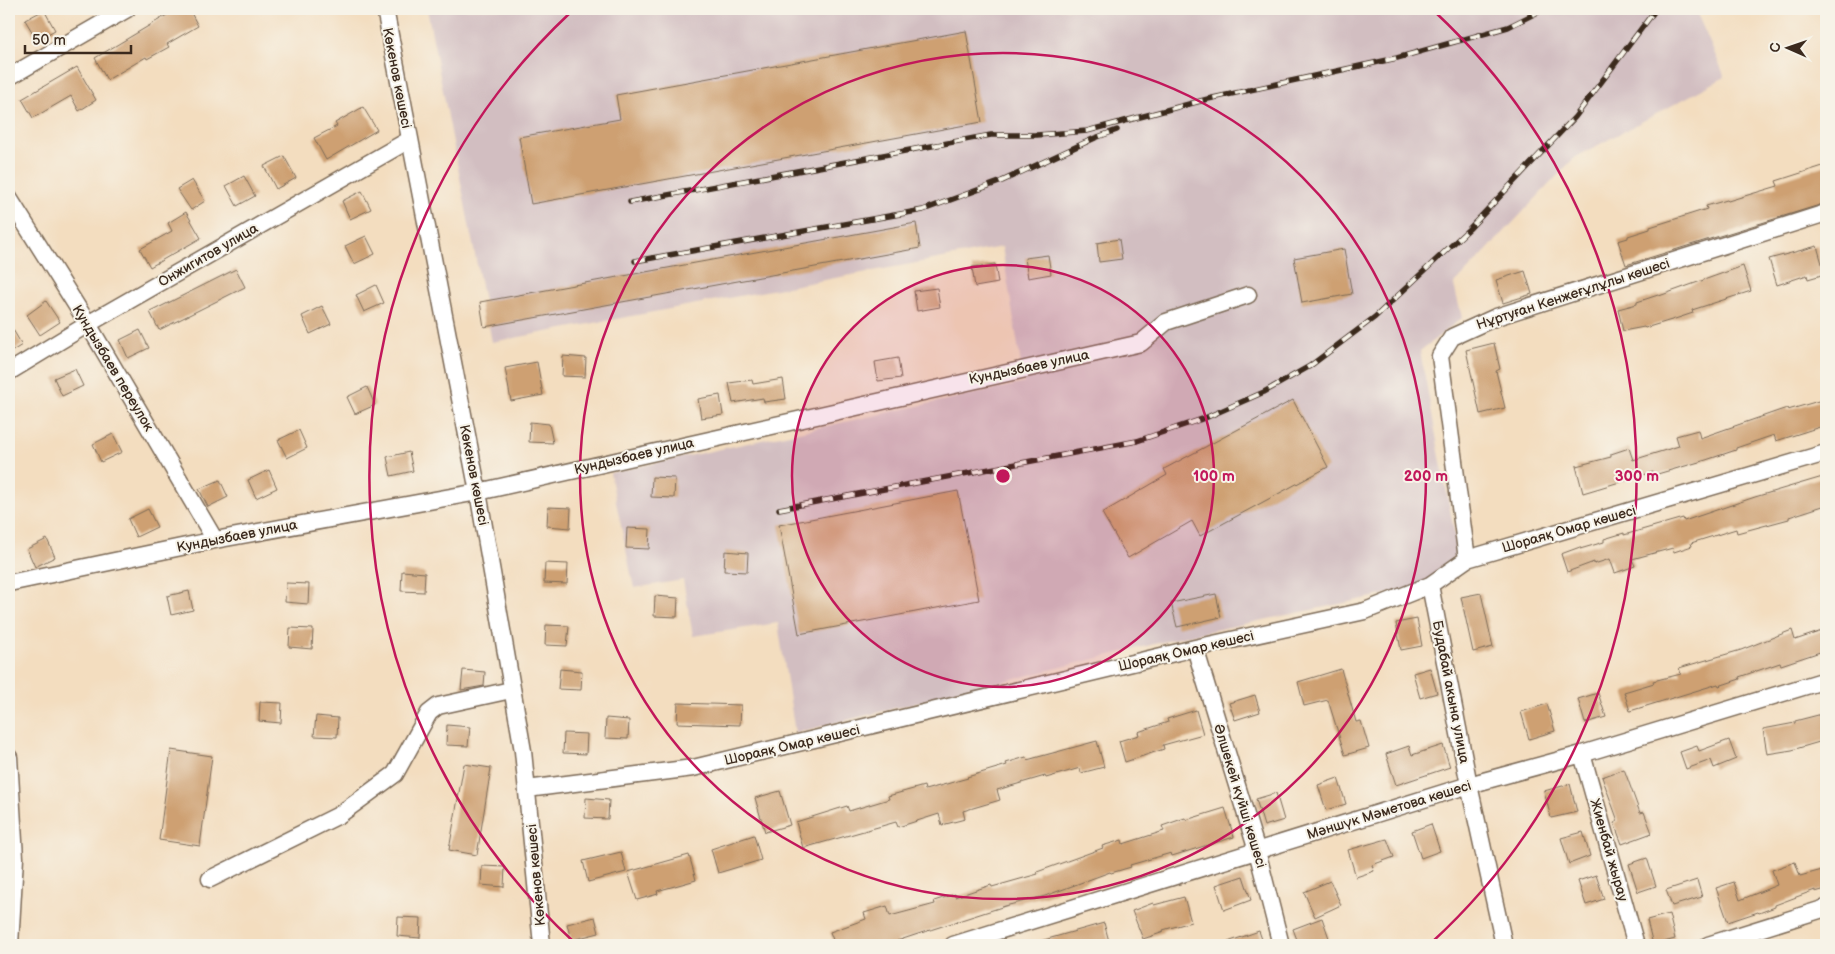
<svg xmlns="http://www.w3.org/2000/svg" width="1835" height="954" font-family="'Balsamiq Sans',sans-serif">
<rect width="100%" height="100%" fill="#f7f3e8"/>
<filter id="ink" filterUnits="userSpaceOnUse"><feTurbulence type="fractalNoise" baseFrequency=".02" numOctaves="2"/><feDisplacementMap in="SourceGraphic" scale="10" xChannelSelector="R" yChannelSelector="G"/><feConvolveMatrix kernelMatrix="1 2 1 2 8 2 1 2 1" color-interpolation-filters="sRGB"/></filter>
<filter id="wash" filterUnits="userSpaceOnUse"><feTurbulence type="fractalNoise" baseFrequency=".0096" numOctaves="4" result="noise"/><feDisplacementMap in="SourceGraphic" scale="20" xChannelSelector="R" yChannelSelector="G"/><feGaussianBlur stdDeviation="1.12" result="paint"/><feColorMatrix in="noise" values="0 0 0 0 0 0 0 0 0 0 0 0 0 0 0 0 0 1.4 0 .05"/><feComposite in="paint" operator="in"/></filter>
<g filter="url(#wash)">
<rect width="100%" height="100%" fill="#f3ddbf"/>
<path fill="#d2bec1" d="M 427,9 L 1695,9 L 1725,77 L 1574,158 L 1454,285 L 1462,318 L 1420,351 L 1458,552 L 1430,585 L 1191,635 L 795,733 L 778,623 L 693,636 L 683,580 L 634,588 L 610,473 L 1024,383 L 1002,247 L 492,342 Z"/>
<g id="blocks">
<path fill="#cea072" d="M 177,9 L 189,9 L 198,26 L 167,44 L 169,47 L 147,59 L 146,57 L 107,80 L 95,58 Z
M 44,10 L 55,30 L 37,40 L 25,20 Z
M 966,31 L 982,122 L 531,204 L 519,137 L 620,119 L 616,95 Z
M 77,67 L 96,100 L 79,111 L 71,96 L 33,118 L 22,99 Z
M 363,107 L 377,130 L 326,160 L 314,138 L 337,126 L 335,123 Z
M 284,156 L 296,178 L 276,189 L 264,166 Z
M 1826,165 L 1826,203 L 1626,265 L 1618,241 L 1628,238 L 1628,236 L 1650,229 L 1650,227 L 1707,209 L 1706,206 L 1727,200 L 1728,201 L 1778,186 L 1776,181 Z
M 244,176 L 255,196 L 237,206 L 226,186 Z
M 192,180 L 205,201 L 191,210 L 177,189 Z
M 362,191 L 371,209 L 350,219 L 342,201 Z
M 186,212 L 201,238 L 150,267 L 140,249 L 172,231 L 168,223 Z
M 916,223 L 920,248 L 484,327 L 480,302 Z
M 366,236 L 375,254 L 354,264 L 345,246 Z
M 1119,239 L 1122,259 L 1099,262 L 1097,243 Z
M 1817,246 L 1825,274 L 1808,279 L 1807,275 L 1777,285 L 1769,259 Z
M 1344,249 L 1352,294 L 1302,303 L 1294,258 Z
M 1048,255 L 1051,274 L 1028,278 L 1025,258 Z
M 995,264 L 998,283 L 975,287 L 972,267 Z
M 1743,266 L 1751,291 L 1692,310 L 1693,313 L 1675,319 L 1645,328 L 1644,327 L 1623,331 L 1618,309 L 1637,304 L 1637,302 L 1658,295 L 1659,296 Z
M 236,269 L 245,287 L 159,330 L 150,312 Z
M 1525,271 L 1532,294 L 1503,303 L 1496,280 Z
M 376,285 L 384,303 L 364,312 L 356,295 Z
M 937,288 L 940,307 L 917,311 L 914,291 Z
M 46,301 L 60,322 L 40,335 L 27,315 Z
M 322,306 L 331,324 L 310,334 L 302,316 Z
M 9,323 L 22,345 L 9,353 Z
M 140,330 L 149,348 L 128,358 L 120,340 Z
M 1494,343 L 1500,369 L 1496,371 L 1505,408 L 1480,414 L 1466,350 Z
M 563,356 L 586,358 L 585,377 L 562,376 Z
M 898,358 L 901,378 L 878,381 L 875,362 Z
M 537,362 L 543,395 L 511,401 L 505,368 Z
M 75,369 L 83,386 L 62,396 L 54,378 Z
M 783,379 L 786,399 L 764,402 L 763,398 L 733,403 L 729,383 L 752,380 L 753,384 Z
M 367,387 L 375,405 L 355,414 L 347,397 Z
M 720,395 L 723,415 L 701,418 L 698,399 Z
M 1293,400 L 1328,467 L 1200,536 L 1192,521 L 1128,558 L 1102,513 L 1167,475 L 1164,469 Z
M 1822,400 L 1826,414 L 1826,425 L 1776,441 L 1774,435 L 1736,448 L 1736,450 L 1706,460 L 1654,475 L 1653,472 L 1583,493 L 1576,466 L 1611,457 L 1611,454 L 1629,448 L 1633,460 L 1679,446 L 1676,436 L 1698,430 L 1700,438 L 1787,408 L 1788,410 Z
M 530,422 L 549,424 L 553,443 L 529,442 Z
M 299,430 L 307,448 L 287,458 L 278,440 Z
M 113,434 L 122,452 L 101,462 L 93,444 Z
M 409,452 L 413,471 L 391,476 L 387,457 Z
M 269,470 L 277,488 L 256,498 L 248,480 Z
M 1826,476 L 1826,505 L 1789,517 L 1789,519 L 1737,533 L 1736,529 L 1691,543 L 1692,546 L 1674,552 L 1673,548 L 1632,559 L 1635,566 L 1615,573 L 1610,559 L 1594,564 L 1594,562 L 1567,572 L 1561,554 L 1580,547 L 1580,549 L 1604,542 L 1604,539 L 1624,533 L 1624,535 L 1683,518 L 1684,521 L 1755,497 Z
M 652,477 L 675,478 L 674,498 L 651,497 Z
M 220,480 L 228,497 L 208,507 L 199,489 Z
M 958,491 L 979,600 L 799,634 L 779,525 Z
M 548,507 L 571,508 L 570,528 L 547,526 Z
M 148,509 L 157,527 L 136,537 L 128,519 Z
M 627,528 L 650,529 L 649,549 L 626,548 Z
M 47,539 L 55,557 L 35,567 L 27,549 Z
M 725,551 L 748,553 L 747,572 L 724,571 Z
M 545,563 L 568,564 L 567,584 L 544,583 Z
M 402,571 L 425,573 L 424,592 L 401,591 Z
M 286,583 L 309,584 L 308,604 L 285,602 Z
M 189,591 L 193,610 L 171,615 L 167,596 Z
M 1481,593 L 1493,647 L 1473,652 L 1461,597 Z
M 1216,594 L 1221,617 L 1177,627 L 1171,603 Z
M 655,596 L 678,598 L 677,617 L 654,616 Z
M 1417,619 L 1422,646 L 1401,650 L 1396,623 Z
M 546,625 L 569,626 L 567,646 L 545,645 Z
M 290,628 L 313,629 L 312,649 L 289,647 Z
M 1792,630 L 1795,640 L 1822,631 L 1826,643 L 1826,650 L 1781,665 L 1780,663 L 1739,677 L 1740,679 L 1719,686 L 1718,684 L 1630,711 L 1624,692 L 1654,683 L 1653,681 L 1681,674 L 1679,668 L 1741,650 Z
M 1430,668 L 1437,693 L 1420,698 L 1413,673 Z
M 560,669 L 582,671 L 581,690 L 558,689 Z
M 1341,669 L 1356,722 L 1361,721 L 1369,748 L 1345,755 L 1328,700 L 1304,706 L 1298,682 Z
M 463,670 L 485,672 L 484,686 L 461,690 Z
M 1598,693 L 1606,717 L 1585,723 L 1578,699 Z
M 1255,695 L 1260,712 L 1235,720 L 1229,703 Z
M 260,702 L 282,703 L 281,723 L 259,721 Z
M 678,703 L 741,705 L 740,725 L 677,723 Z
M 1547,704 L 1555,731 L 1529,739 L 1521,712 Z
M 1196,710 L 1203,734 L 1163,745 L 1164,749 L 1125,762 L 1119,741 L 1139,735 L 1138,732 L 1168,722 L 1167,719 Z
M 1826,713 L 1826,740 L 1792,750 L 1767,754 L 1763,729 L 1795,723 L 1795,721 Z
M 316,716 L 338,718 L 337,737 L 314,736 Z
M 606,718 L 629,720 L 628,739 L 605,738 Z
M 447,725 L 470,727 L 468,746 L 446,745 Z
M 564,733 L 587,734 L 586,754 L 563,753 Z
M 1729,740 L 1736,759 L 1714,768 L 1711,760 L 1686,769 L 1680,752 L 1697,746 L 1699,751 Z
M 1097,741 L 1104,767 L 1081,773 L 1080,768 L 1046,778 L 1045,776 L 997,790 L 1000,800 L 963,811 L 965,819 L 942,825 L 939,814 L 898,827 L 896,822 L 803,848 L 796,822 L 847,806 L 849,811 L 889,799 L 888,796 L 924,786 L 925,790 L 968,778 L 967,777 L 1007,765 L 1006,763 L 1026,757 L 1027,760 Z
M 1443,745 L 1450,767 L 1396,785 L 1386,754 L 1409,746 L 1412,755 Z
M 171,750 L 212,756 L 200,846 L 159,840 Z
M 464,764 L 491,768 L 477,855 L 449,850 Z
M 1624,769 L 1640,813 L 1644,812 L 1652,833 L 1622,844 L 1614,823 L 1618,821 L 1602,777 Z
M 1338,778 L 1346,804 L 1326,810 L 1318,785 Z
M 1570,784 L 1577,812 L 1551,818 L 1544,791 Z
M 780,791 L 790,825 L 765,832 L 755,798 Z
M 1276,793 L 1284,820 L 1264,826 L 1256,799 Z
M 586,798 L 609,800 L 608,819 L 585,818 Z
M 1225,808 L 1234,837 L 1172,856 L 1171,853 L 1130,865 L 1131,867 L 1111,873 L 1110,872 L 1045,896 L 1005,906 L 927,931 L 897,941 L 899,945 L 835,945 L 830,932 L 866,919 L 864,913 L 887,906 L 890,916 L 935,904 L 934,901 L 955,894 L 955,897 L 991,885 L 992,887 L 1038,874 L 1037,872 L 1103,848 L 1102,846 L 1122,840 L 1123,844 L 1164,831 L 1162,826 L 1185,818 L 1186,820 Z
M 1431,824 L 1440,851 L 1421,858 L 1412,831 Z
M 1583,832 L 1590,856 L 1569,864 L 1561,838 Z
M 754,835 L 761,860 L 718,873 L 711,849 Z
M 1387,839 L 1394,857 L 1372,865 L 1374,871 L 1356,877 L 1348,850 Z
M 621,852 L 626,872 L 588,882 L 583,861 Z
M 689,855 L 696,880 L 657,891 L 658,894 L 637,900 L 628,872 Z
M 1647,858 L 1656,886 L 1638,892 L 1629,864 Z
M 1795,862 L 1800,876 L 1826,869 L 1826,889 L 1815,892 L 1815,890 L 1775,905 L 1775,907 L 1759,913 L 1758,912 L 1728,922 L 1716,888 L 1734,882 L 1740,900 L 1777,885 L 1772,870 Z
M 482,866 L 505,867 L 504,887 L 481,885 Z
M 1596,875 L 1604,899 L 1586,905 L 1578,881 Z
M 1243,876 L 1251,900 L 1224,910 L 1216,885 Z
M 1697,880 L 1702,897 L 1672,906 L 1666,890 Z
M 1330,881 L 1341,905 L 1315,917 L 1304,892 Z
M 1184,897 L 1191,922 L 1163,930 L 1164,932 L 1143,939 L 1132,911 L 1153,903 L 1154,905 Z
M 1669,914 L 1675,939 L 1653,945 L 1647,920 Z
M 398,917 L 421,918 L 420,938 L 397,936 Z
M 595,917 L 599,933 L 571,940 L 567,924 Z
M 1322,918 L 1329,938 L 1310,945 L 1299,945 L 1293,929 Z
M 1104,923 L 1110,945 L 1038,945 L 1037,942 Z
M 1259,931 L 1264,945 L 1222,945 L 1222,944 Z"/>
</g>
</g>
<g filter="url(#ink)">
<use href="#blocks" fill-opacity="0" stroke="#7b6956" stroke-width="1"/>
<g fill="none" stroke-linecap="round" stroke-linejoin="round">
<defs>
<path id="minor" d="M 385,9 L 478,492 L 523,751 L 542,945
M 9,77 L 127,9
M 9,198 L 88,324 L 215,540
M 9,372 L 88,324 L 409,140
M 1467,559 L 1440,356 L 1452,337 L 1496,317 L 1826,213
M 9,583 L 215,540 L 478,492 L 1141,343 L 1166,322 L 1248,295
M 1430,585 L 1469,785 L 1504,945
M 1195,648 L 1257,851 L 1281,945
M 1582,754 L 1636,945
M 9,757 L 15,858 L 10,945
M 527,789 L 693,768 L 1195,648 L 1365,611 L 1430,585 L 1467,559 L 1826,453
M 210,879 L 339,815 L 395,774 L 429,713 L 438,706 L 511,690
M 953,945 L 1469,785 L 1582,754 L 1826,680
M 1708,945 L 1826,908"/>
</defs>
<use href="#minor" stroke="#7b6956" stroke-width="19"/>
<use href="#minor" stroke="#fff" stroke-width="16"/>
<defs>
<path id="rail" d="M 630,202 L 991,135 L 1037,135 L 1087,131 L 1208,99 L 1397,58 L 1508,27 L 1544,9
M 635,261 L 923,210 L 1002,181 L 1095,138 L 1117,130
M 779,509 L 1137,441 L 1205,418 L 1264,392 L 1310,366 L 1375,317 L 1469,229 L 1575,117 L 1656,9"/>
</defs>
<use href="#rail" stroke="#3b2a1e" stroke-width="5.5"/>
<use href="#rail" stroke="#f7f3e8" stroke-width="4" stroke-dasharray="11" stroke-linecap="butt"/>
</g>
</g>
<circle cx="1003" cy="476" r="211" fill="#c2185b" fill-opacity=".12"/>
<g fill="none" stroke="#c2185b" stroke-width="2.5">
<circle cx="1003" cy="476" r="211"/>
<circle cx="1003" cy="476" r="423"/>
<path d="M575 943A634 634 0 0 1 571 12M1435 12A634 634 0 0 1 1431 943"/>
</g>
<g text-anchor="middle" dominant-baseline="central" stroke-width="4" stroke-linejoin="round" paint-order="stroke">
<g font-size="14" fill="#3b2a1e" stroke="#f7f3e8">
<text transform="translate(397 78) rotate(79)">Көкенов көшесі</text>
<text transform="translate(208 255) rotate(-30)">Онжигитов улица</text>
<text transform="translate(1573 294) rotate(-18)">Нұртуған Кенжеғұлұлы көшесі</text>
<text transform="translate(1029 367) rotate(-12)">Кундызбаев улица</text>
<text transform="translate(113 368) rotate(59)">Кундызбаев переулок</text>
<text transform="translate(634 456) rotate(-13)">Кундызбаев улица</text>
<text transform="translate(474 475) rotate(79)">Көкенов көшесі</text>
<text transform="translate(1569 529) rotate(-16)">Шораяқ Омар көшесі</text>
<text transform="translate(237 536) rotate(-11)">Кундызбаев улица</text>
<text transform="translate(1186 651) rotate(-13)">Шораяқ Омар көшесі</text>
<text transform="translate(1451 692) rotate(79)">Будабай акына улица</text>
<text transform="translate(792 745) rotate(-13)">Шораяқ Омар көшесі</text>
<text transform="translate(1240 796) rotate(73)">Әлшекей күйші көшесі</text>
<text transform="translate(1389 810) rotate(-17)">Мәншүк Мәметова көшесі</text>
<text transform="translate(1609 850) rotate(74)">Жиенбай жырау</text>
<text transform="translate(536 875) rotate(-95)">Көкенов көшесі</text>
</g>
</g>
<circle cx="1003" cy="476" r="8" fill="#c2185b" stroke="#f7f3e8" stroke-width="2.5"/>
<g font-size="15" text-anchor="middle" font-weight="bold" fill="#c2185b" stroke="#f7f3e8" stroke-width="4" stroke-linejoin="round" paint-order="stroke">
<text x="1214" y="481">100 m</text>
<text x="1426" y="481">200 m</text>
<text x="1637" y="481">300 m</text>
</g>
<rect width="1835" height="954" fill="none" stroke="#f7f3e8" stroke-width="30"/>
<g transform="translate(1788 48) rotate(272)" stroke="#f7f3e8" stroke-width="4" paint-order="stroke">
<path d="M0-4L9 19L0 12L-9 19Z" fill="#3b2a1e"/>
<text y="-8" font-size="14" font-weight="bold" text-anchor="middle" fill="#3b2a1e">С</text>
</g>
<path d="M25 45v8h106v-8" fill="none" stroke="#3b2a1e" stroke-width="2.5"/>
<text x="32" y="45" font-size="15" fill="#3b2a1e" stroke="#f7f3e8" stroke-width="4" paint-order="stroke">50 m</text>
</svg>
